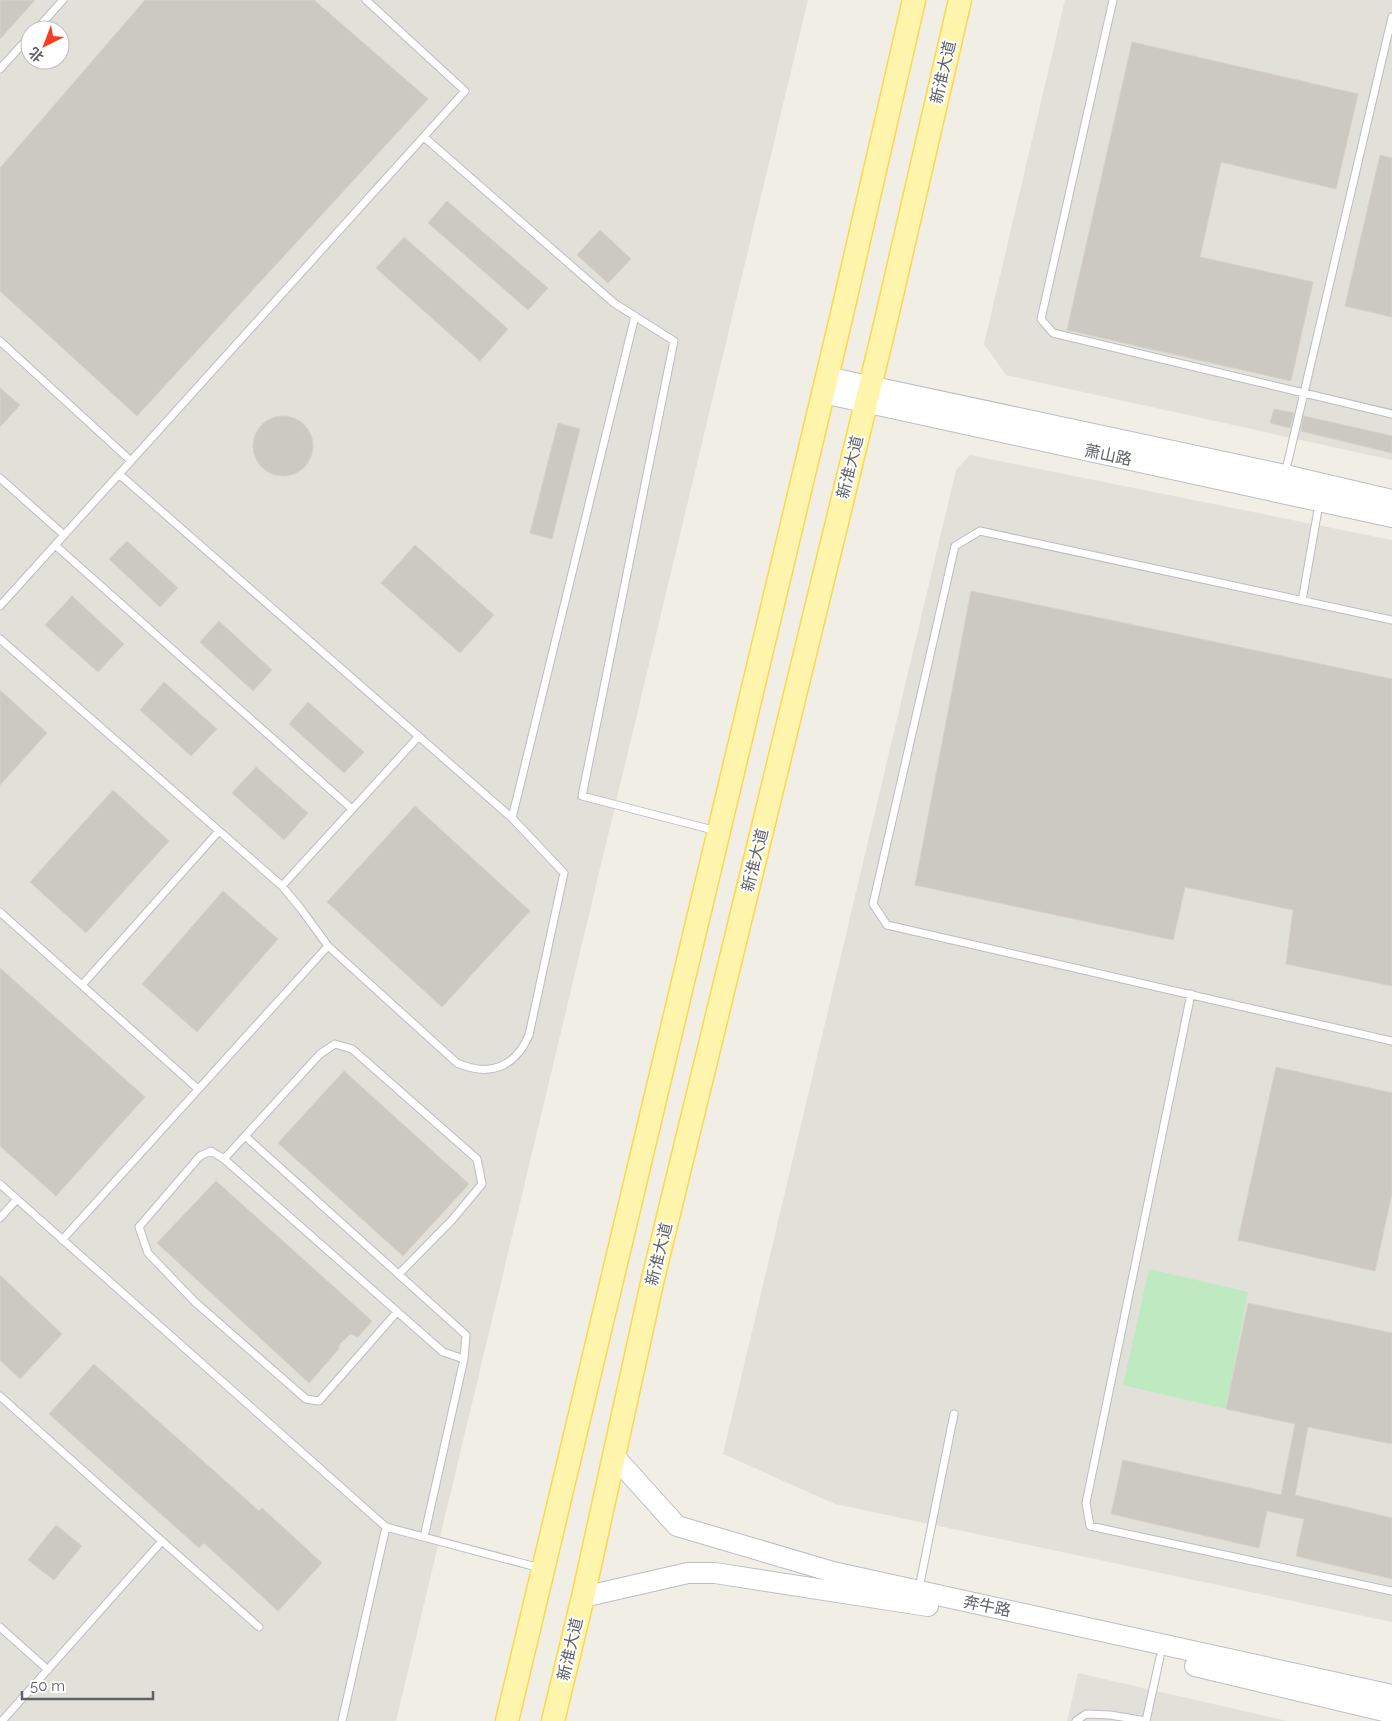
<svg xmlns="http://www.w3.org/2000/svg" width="1392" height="1721" font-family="Raleway,'Noto Sans SC',sans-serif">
<rect width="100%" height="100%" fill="#f1efe5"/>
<path fill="#e1e0d9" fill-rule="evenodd" d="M 0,0 L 808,0 L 396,1721 L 0,1721 ZM 30,30 L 60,30 L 60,60 L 30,60 Z
M 1065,0 L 1392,0 L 1392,460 L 1006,375 L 984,344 Z
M 970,455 L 1392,540 L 1392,1622 L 835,1504 L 723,1454 L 956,470 Z
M 1078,1673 L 1287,1721 L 1067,1721 Z"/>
<path fill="#bfeac1" d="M 1149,1269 L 1248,1292 L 1226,1409 L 1123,1385 Z"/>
<path fill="#ccc8c2" stroke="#d6d1c3" d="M 0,0 L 35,0 L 0,39 Z
M 145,0 L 314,0 L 428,99 L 137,416 L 0,291 L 0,168 Z
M 1132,42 L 1358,94 L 1336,189 L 1221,162 L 1200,257 L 1313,282 L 1291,381 L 1067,330 Z
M 1380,155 L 1392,158 L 1392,317 L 1345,306 Z
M 447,201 L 548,288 L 528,310 L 428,223 Z
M 600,230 L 631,259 L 608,283 L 577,255 Z
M 404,237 L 508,329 L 480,361 L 376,268 Z
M 0,388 L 20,405 L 0,427 Z
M 1274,409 L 1294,413 L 1290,428 L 1270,423 Z
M253 446a30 30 0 1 1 60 0a30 30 0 1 1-60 0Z
M 1304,416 L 1392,436 L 1392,453 L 1301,431 Z
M 558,423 L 580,429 L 552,539 L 530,533 Z
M 127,541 L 178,588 L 160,607 L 109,559 Z
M 415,545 L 494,615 L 460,653 L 381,583 Z
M 971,591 L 1392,679 L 1392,986 L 1286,964 L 1293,910 L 1185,887 L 1173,940 L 915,885 Z
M 72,596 L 124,644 L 98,672 L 45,625 Z
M 219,621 L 272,670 L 253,691 L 200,642 Z
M 164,682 L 217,729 L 191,756 L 140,710 Z
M 0,690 L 47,733 L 0,785 Z
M 308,702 L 364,752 L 344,773 L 289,724 Z
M 256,767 L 308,813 L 284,840 L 232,793 Z
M 113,790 L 169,841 L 86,933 L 30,882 Z
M 415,806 L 530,911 L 442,1007 L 327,902 Z
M 223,891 L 278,939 L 197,1032 L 142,984 Z
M 0,968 L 145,1097 L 56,1196 L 0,1146 Z
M 1276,1067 L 1392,1093 L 1392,1193 L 1375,1271 L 1238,1240 Z
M 344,1071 L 469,1184 L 403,1256 L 278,1143 Z
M 216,1181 L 372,1321 L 358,1337 L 350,1334 L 340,1344 L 338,1350 L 309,1383 L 157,1243 Z
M 0,1275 L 62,1334 L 20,1379 L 0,1360 Z
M 1248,1303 L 1392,1333 L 1392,1444 L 1308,1427 L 1295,1495 L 1392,1518 L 1392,1579 L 1296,1556 L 1304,1519 L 1267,1511 L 1259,1548 L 1111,1514 L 1123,1460 L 1281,1495 L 1295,1424 L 1226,1409 Z
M 94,1364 L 259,1511 L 262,1508 L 322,1563 L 278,1611 L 204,1543 L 199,1548 L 49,1414 Z
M 56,1525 L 82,1546 L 54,1580 L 28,1560 Z"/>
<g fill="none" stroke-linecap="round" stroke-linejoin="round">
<defs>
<path id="lane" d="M 1113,0 L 1041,319 L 1053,333 L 1392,414
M 36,30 L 63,0
M 0,69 L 30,36
M 424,137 L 614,303 L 674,341 L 582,796 L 717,831
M 0,341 L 131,461
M 119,474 L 512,818 L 635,316
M 1285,474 L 1392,17
M 0,478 L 64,535
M 55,545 L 352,809
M 1302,601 L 1319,504
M 0,606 L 465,91 L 366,0
M 1392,620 L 980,531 L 955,546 L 873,904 L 887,925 L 1392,1041
M 0,639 L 282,886 L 301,909 L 328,946
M 282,886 L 419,736
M 0,912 L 198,1089
M 82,985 L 219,831
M 1191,994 L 1086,1503 L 1090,1526 L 1392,1591
M 224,1159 L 245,1136
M 0,1184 L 386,1527 L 342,1721
M 0,1218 L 17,1199
M 62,1240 L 328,946 L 457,1063 C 489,1077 515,1068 529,1035 L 564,873 L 512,818
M 399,1274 L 452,1220 L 482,1184 L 477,1159 L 352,1049 L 335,1044 L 320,1054 L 245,1136 L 466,1335 L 464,1359
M 397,1312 L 319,1401 L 306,1399 L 195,1302 L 148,1253 L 139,1227 L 200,1156 L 211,1151 L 224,1159 L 443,1352 L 464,1359 L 424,1537
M 0,1396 L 162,1541 L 2,1721
M 386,1527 L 540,1568
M 162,1541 L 259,1627
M 919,1588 L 954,1414
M 0,1627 L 48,1670
M 1076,1721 L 1086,1714 L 1110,1715 L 1146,1721
M 1146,1721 L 1160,1657"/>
<path id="secondary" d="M 827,377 L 1285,475 L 1392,500
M 823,393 L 1392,517
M 614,1456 L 677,1526 L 833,1572 L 1392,1695
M 583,1597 L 688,1573 L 715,1573 L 928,1606
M 1195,1666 L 1392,1713"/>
<path id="primary" d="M 507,1721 L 842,314 L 914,0
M 553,1721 L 583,1597 L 652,1283 L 884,329 L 960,0"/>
</defs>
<use href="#lane" stroke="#babdc2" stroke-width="9"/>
<use href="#secondary" stroke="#babec4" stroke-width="22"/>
<use href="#primary" stroke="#fed650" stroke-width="25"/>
<use href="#lane" stroke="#fff" stroke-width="7"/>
<use href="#secondary" stroke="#fff" stroke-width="20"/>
<use href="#primary" stroke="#fff5ac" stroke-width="22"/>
</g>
<g text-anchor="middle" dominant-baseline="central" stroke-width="4" stroke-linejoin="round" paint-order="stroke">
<g font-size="16" fill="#5d6167" stroke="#fff">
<text transform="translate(943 72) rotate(-77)">新淮大道</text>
<text transform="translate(1108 455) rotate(12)">萧山路</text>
<text transform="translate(850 467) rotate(-76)">新淮大道</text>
<text transform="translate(755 860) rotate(-76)">新淮大道</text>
<text transform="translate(659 1254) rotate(-76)">新淮大道</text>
<text transform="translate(987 1606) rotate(12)">奔牛路</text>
<text transform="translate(570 1649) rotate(-77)">新淮大道</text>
</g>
</g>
<g transform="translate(45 45) rotate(222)"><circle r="24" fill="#ffffff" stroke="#bec0c2"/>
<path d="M0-4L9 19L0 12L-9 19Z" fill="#f93d22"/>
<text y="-8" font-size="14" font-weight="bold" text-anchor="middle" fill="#5d6167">北</text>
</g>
<path d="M22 1691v8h131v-8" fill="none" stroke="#5d6167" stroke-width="2.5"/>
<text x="30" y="1691" font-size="15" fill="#5d6167" stroke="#ffffff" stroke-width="4" paint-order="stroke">50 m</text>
</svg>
